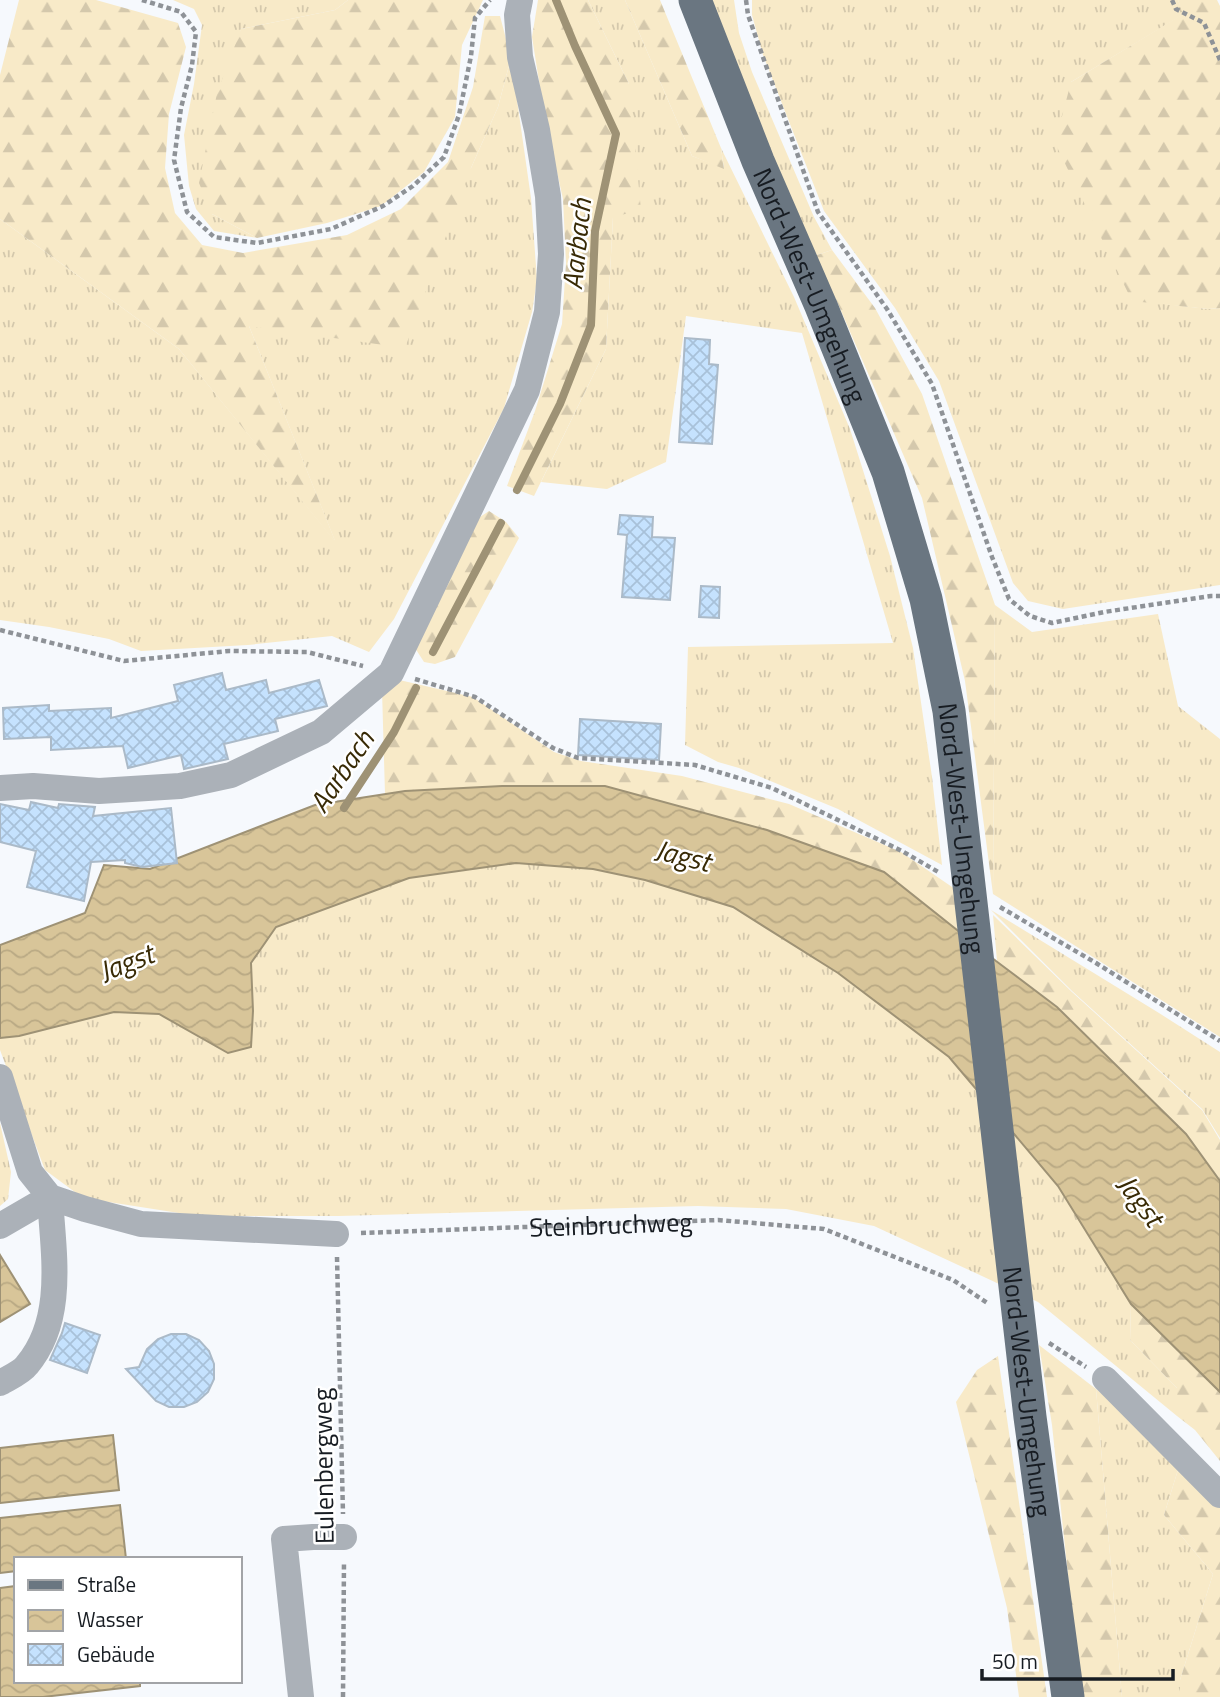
<svg xmlns="http://www.w3.org/2000/svg" width="1220" height="1697" font-family="'Titillium Web',sans-serif">
<defs>
<pattern id="grass-tufts" width="24" height="20" patternUnits="userSpaceOnUse" patternTransform="scale(1.75)"><rect width="24" height="20" fill="#f8eac8"/><path d="M3 7l-1-3M5 7V3M7 7l1-3M15 17l-1-3M17 17v-4M19 17l1-3" fill="none" stroke="#d4c8ac"/></pattern>
<pattern id="forest-firs" width="22" height="20" patternUnits="userSpaceOnUse" patternTransform="scale(1.75)"><rect width="22" height="20" fill="#f8eac8"/><path d="M5 1l3.5 6h-7zM16 11l3.5 6h-7z" fill="#d4c8ac"/></pattern>
<pattern id="water-waves" width="16" height="10" patternUnits="userSpaceOnUse" patternTransform="scale(1.75)"><rect width="16" height="10" fill="#d8c599"/><path d="M0 5q4-4 8 0t8 0" fill="none" stroke="#b9a984"/></pattern>
<pattern id="building-cross-hatch" width="8" height="8" patternUnits="userSpaceOnUse" patternTransform="scale(1.75)"><rect width="8" height="8" fill="#c5e2fe"/><path d="M0 0l8 8M0 8l8-8" fill="none" stroke="#a8c1d9"/></pattern>
</defs>
<rect width="100%" height="100%" fill="#f6f9fd"/>
<path fill="url(#grass-tufts)" d="M 173,0 L 348,0 L 335,10 L 241,29 L 212,214 L 257,238 L 214,231 L 196,209 L 189,186 L 184,135 L 194,84 L 202,25 L 194,9 Z
M 588,0 L 625,0 L 692,156 L 724,168 L 721,148 L 794,297 L 850,429 L 890,556 L 913,648 L 932,777 L 942,865 L 838,809 L 739,768 L 718,762 L 685,745 L 688,647 L 893,643 L 802,333 L 686,316 L 666,462 L 607,489 L 541,482 L 606,349 L 613,217 L 629,84 Z
M 712,0 L 734,0 L 739,33 L 752,72 L 814,217 L 832,250 L 814,256 L 740,83 Z
M 752,0 L 1178,0 L 1184,14 L 1071,82 L 1132,300 L 1208,309 L 1220,308 L 1220,585 L 1063,609 L 1028,601 L 1013,583 L 939,381 L 895,308 L 824,211 L 763,55 L 752,15 Z
M 511,58 L 531,198 L 537,280 L 532,312 L 504,408 L 394,619 L 369,652 L 332,636 L 248,645 L 141,651 L 109,639 L 49,627 L 0,620 L 0,219 L 179,349 L 335,541 L 249,326 L 471,168 L 498,107 Z
M 995,605 L 1032,632 L 1158,614 L 1178,706 L 1220,739 L 1220,1037 L 993,894 Z
M 516,863 L 593,869 L 645,880 L 733,907 L 838,973 L 949,1057 L 1058,1186 L 1131,1304 L 1130,1340 L 1177,1388 L 1177,1416 L 1038,1302 L 874,1226 L 786,1209 L 698,1206 L 339,1216 L 198,1216 L 83,1198 L 45,1170 L 0,1050 L 0,1038 L 19,1036 L 114,1012 L 159,1014 L 228,1053 L 250,1047 L 253,1011 L 251,963 L 276,927 L 409,878 Z
M 991,910 L 1159,1013 L 1220,1052 L 1220,1138 L 1202,1109 L 1072,991 Z
M 0,1123 L 11,1172 L 8,1199 L 0,1206 Z
M 1096,1389 L 1181,1460 L 1164,1515 L 1213,1574 L 1180,1680 L 1180,1697 L 1122,1697 Z"/>
<path fill="url(#forest-firs)" d="M 19,0 L 96,0 L 178,23 L 186,47 L 169,114 L 165,168 L 175,213 L 202,245 L 243,253 L 347,235 L 401,209 L 448,162 L 473,87 L 485,16 L 500,16 L 511,58 L 498,107 L 471,168 L 405,348 L 249,326 L 336,543 L 179,349 L 0,219 L 0,75 Z
M 348,0 L 483,0 L 462,45 L 455,117 L 424,172 L 381,206 L 327,223 L 257,238 L 212,214 L 199,183 L 217,93 L 241,29 L 335,10 Z
M 538,0 L 588,0 L 629,84 L 641,210 L 613,217 L 606,349 L 534,496 L 507,486 L 535,411 L 562,324 L 566,263 L 563,199 L 545,119 L 532,37 Z
M 625,0 L 660,0 L 721,148 L 724,169 L 692,156 Z
M 1178,0 L 1217,0 L 1220,6 L 1220,308 L 1208,309 L 1132,301 L 1055,143 L 1071,82 L 1183,14 Z
M 832,250 L 875,308 L 922,394 L 995,605 L 993,894 L 965,681 L 922,498 L 838,304 L 814,256 Z
M 489,511 L 506,522 L 519,538 L 455,657 L 435,664 L 424,662 L 415,648 L 477,519 Z
M 395,679 L 473,697 L 554,752 L 581,761 L 682,776 L 789,804 L 901,852 L 955,889 L 960,933 L 884,872 L 767,830 L 605,786 L 502,786 L 405,791 L 385,794 L 382,690 Z
M 993,915 L 1072,992 L 1202,1110 L 1220,1140 L 1220,1180 L 1186,1133 L 1057,1006 L 997,961 Z
M 1131,1304 L 1220,1392 L 1220,1461 L 1195,1430 L 1177,1416 L 1177,1388 L 1130,1340 Z
M 1039,1345 L 1096,1389 L 1122,1697 L 1081,1697 L 1052,1425 Z
M 998,1356 L 1047,1697 L 1019,1697 L 1007,1608 L 956,1402 L 977,1370 Z
M 1181,1460 L 1220,1507 L 1220,1697 L 1180,1697 L 1180,1680 L 1213,1574 L 1164,1515 Z"/>
<path fill="url(#water-waves)" stroke="#9e9275" stroke-width="2" d="M 502,786 L 605,786 L 767,830 L 884,872 L 996,961 L 1057,1007 L 1186,1134 L 1220,1181 L 1220,1392 L 1131,1304 L 1058,1186 L 949,1057 L 838,973 L 733,907 L 645,880 L 593,869 L 516,863 L 409,878 L 276,927 L 251,963 L 253,1011 L 251,1047 L 228,1053 L 159,1014 L 114,1012 L 19,1036 L 0,1038 L 0,945 L 85,913 L 104,865 L 150,869 L 315,805 L 405,791 Z
M 0,1255 L 30,1304 L 0,1322 Z
M 113,1435 L 119,1490 L 0,1503 L 0,1448 Z
M 120,1505 L 126,1559 L 16,1559 L 16,1571 L 0,1573 L 0,1518 Z
M 16,1586 L 16,1681 L 140,1681 L 140,1686 L 43,1697 L 0,1697 L 0,1588 Z"/>
<g fill="none" stroke-linecap="round" stroke-linejoin="round">
<path stroke="#9e9275" stroke-width="8" d="M 517,490 L 560,404 L 591,325 L 595,231 L 616,134 L 575,46 L 556,0
M 433,652 L 501,523
M 344,808 L 394,732 L 416,688"/>
</g>
<path fill="url(#building-cross-hatch)" stroke="#abbac8" stroke-width="2" d="M 685,338 L 710,340 L 709,364 L 718,365 L 712,444 L 679,442 Z
M 620,515 L 653,517 L 652,537 L 675,538 L 670,600 L 622,597 L 627,535 L 618,534 Z
M 701,586 L 720,587 L 719,618 L 699,617 Z
M 222,673 L 226,690 L 266,680 L 269,693 L 319,680 L 327,706 L 275,719 L 278,731 L 224,744 L 228,759 L 184,769 L 181,755 L 128,768 L 123,746 L 51,750 L 51,737 L 4,739 L 3,708 L 49,705 L 49,711 L 111,708 L 111,718 L 178,701 L 174,685 Z
M 580,719 L 661,724 L 659,760 L 578,755 Z
M 31,802 L 58,808 L 59,804 L 95,807 L 93,816 L 171,808 L 177,863 L 142,867 L 125,863 L 125,860 L 91,862 L 84,901 L 27,887 L 36,851 L 0,842 L 0,804 L 29,810 Z
M 65,1323 L 100,1335 L 87,1373 L 50,1360 L 62,1333 Z
M 171,1334 L 186,1334 L 199,1340 L 209,1351 L 214,1364 L 214,1379 L 208,1392 L 197,1402 L 184,1407 L 169,1407 L 156,1401 L 126,1369 L 139,1367 L 147,1349 L 158,1339 Z"/>
<g fill="none" stroke-linecap="round" stroke-linejoin="round">
<g stroke="#8e9297" stroke-width="4.5" stroke-dasharray="5 3.5" stroke-linecap="butt">
<path d="M 142,0 L 181,12 L 196,32 L 192,65 L 181,108 L 174,160 L 187,212 L 214,237 L 257,243 L 331,229 L 383,206 L 413,186 L 444,157 L 459,115 L 471,56 L 475,18 L 490,0"/>
<path d="M 746,0 L 748,15 L 818,212 L 887,309 L 932,384 L 992,557 L 1009,599 L 1030,616 L 1052,623 L 1104,612 L 1211,596 L 1220,596"/>
<path d="M 1172,0 L 1176,9 L 1204,23 L 1220,60"/>
<path d="M 0,630 L 124,661 L 229,651 L 307,652 L 363,666"/>
<path d="M 415,679 L 475,697 L 553,748 L 578,758 L 695,765 L 772,788 L 902,851 L 940,873"/>
<path d="M 1000,907 L 1096,963 L 1220,1041"/>
<path id="s1" d="M 361,1233 L 718,1220 L 824,1229 L 953,1280 L 989,1304"/>
<path d="M 337,1257 L 343,1514"/>
<path d="M 1049,1343 L 1086,1367"/>
<path d="M 343,1697 L 344,1561"/>
</g>
<path stroke="#abb1b8" stroke-width="26" d="M 0,788 L 33,786 L 99,791 L 180,786 L 231,775 L 321,732 L 391,673 L 527,390 L 547,312 L 551,254 L 548,196 L 537,130 L 520,57 L 517,15 L 520,0
M 0,1077 L 30,1172 L 50,1197 L 85,1209 L 141,1224 L 336,1234
M 0,1226 L 50,1197 C 53,1252 66,1319 27,1365 C 21,1373 8,1378 0,1383
M 1105,1379 L 1220,1495
M 301,1697 L 284,1539 L 313,1537 L 344,1537"/>
<path stroke="#6a7681" stroke-width="33" id="s2" d="M 695,0 L 758,161 L 821,306 L 888,472 L 926,599 L 949,711 L 1030,1417 L 1068,1697"/>
</g>
<g text-anchor="middle" dominant-baseline="central" stroke-width="5" stroke-linejoin="round" paint-order="stroke">
<g font-size="26" fill="#171c22" stroke="#fff">
<text stroke="none"><textPath href="#s2" startOffset="308">Nord-West-Umgehung</textPath></text>
<text stroke="none"><textPath href="#s2" startOffset="875">Nord-West-Umgehung</textPath></text>
<text stroke="none"><textPath href="#s1" startOffset="250">Steinbruchweg</textPath></text>
<text stroke="none"><textPath href="#s2" startOffset="1442">Nord-West-Umgehung</textPath></text>
<text transform="translate(323 1466) rotate(-91)">Eulenbergweg</text>
</g>
<g font-size="28" font-style="italic" fill="#382a05" stroke="#fff">
<text transform="translate(576 244) rotate(-84)">Aarbach</text>
<text transform="translate(341 771) rotate(-56)">Aarbach</text>
<text transform="translate(683 855) rotate(14)">Jagst</text>
<text transform="translate(126 962) rotate(-21)">Jagst</text>
<text transform="translate(1141 1200) rotate(53)">Jagst</text>
</g>
</g>
<rect x="14" y="1557" width="228" height="126" fill="#ffffff" stroke="#a2a4a7" stroke-width="2"/>
<rect x="28" y="1580" width="35" height="10" fill="#6a7681" stroke="#a2a4a7" stroke-width="2"/>
<text x="77" y="1592" font-size="21" fill="#171c22">Straße</text>
<rect x="28" y="1610" width="35" height="21" fill="url(#water-waves)" stroke="#a2a4a7" stroke-width="2"/>
<text x="77" y="1627" font-size="21" fill="#171c22">Wasser</text>
<rect x="28" y="1644" width="35" height="21" fill="url(#building-cross-hatch)" stroke="#a2a4a7" stroke-width="2"/>
<text x="77" y="1662" font-size="21" fill="#171c22">Gebäude</text>
<path d="M982 1669v10h191v-10" fill="none" stroke="#171c22" stroke-width="3.5"/>
<text x="992" y="1669" font-size="21" fill="#171c22" stroke="#ffffff" stroke-width="5" paint-order="stroke">50 m</text>
</svg>
